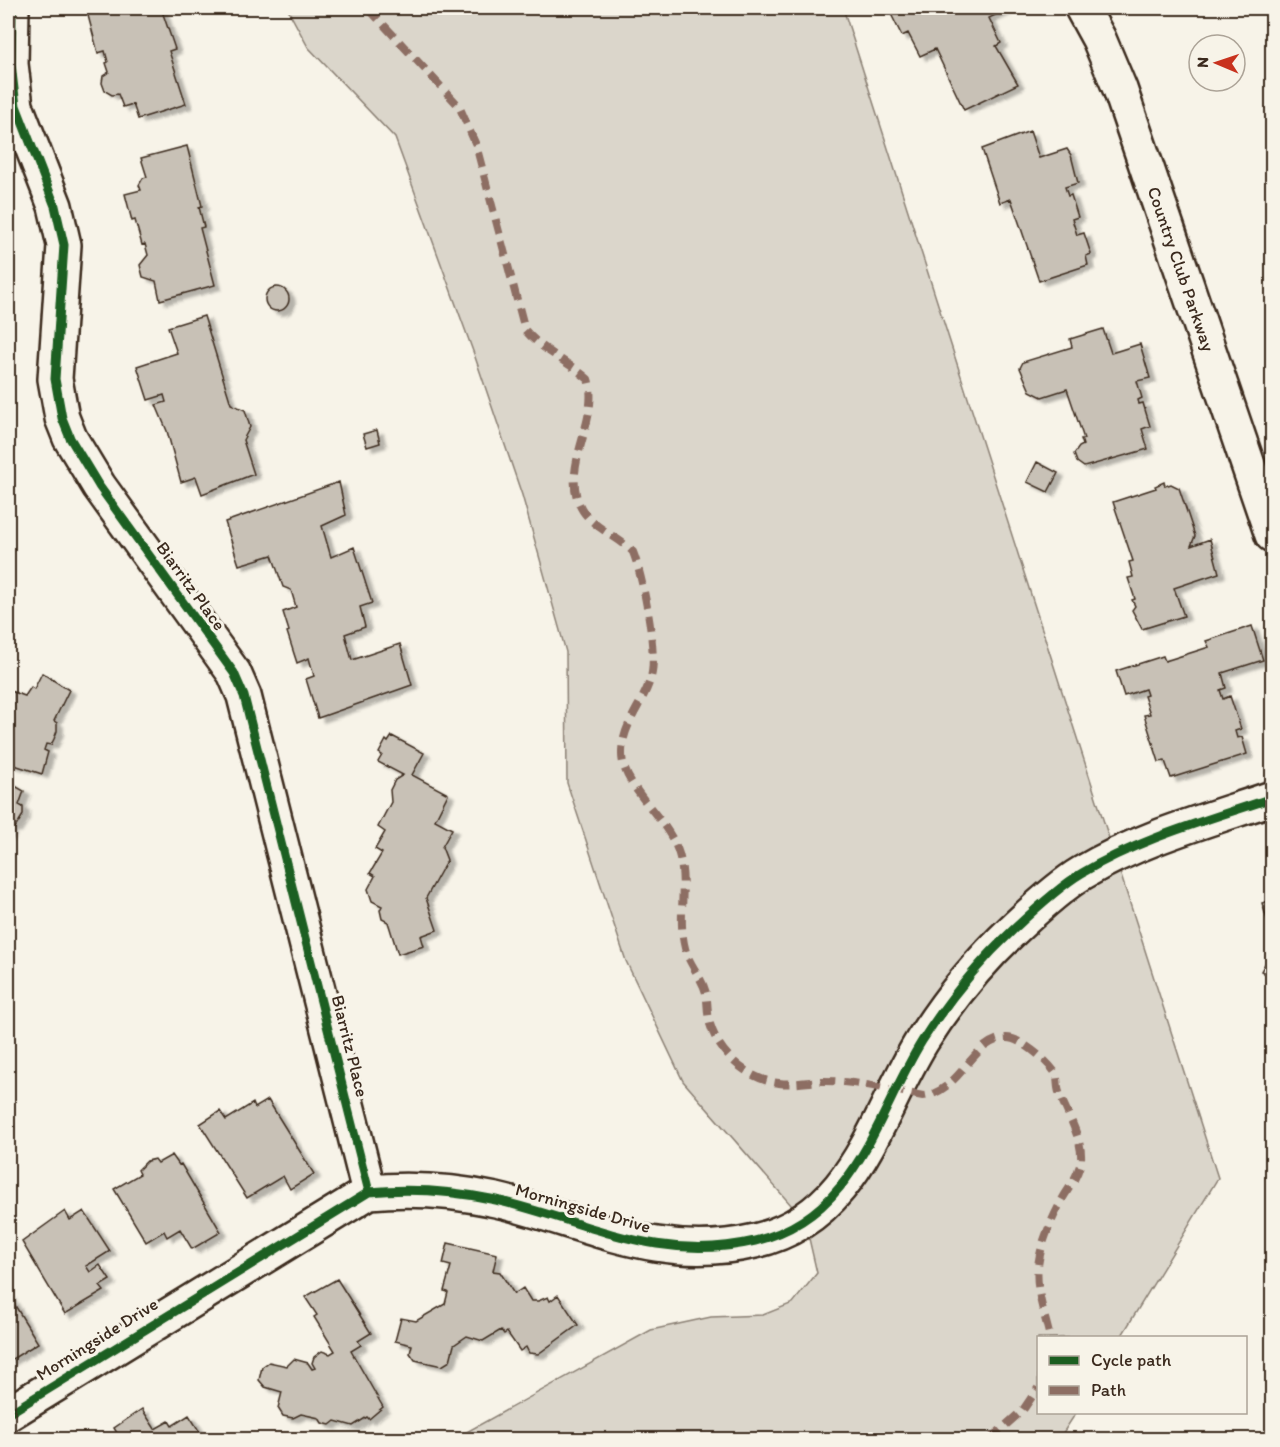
<svg xmlns="http://www.w3.org/2000/svg" width="1280" height="1447" font-family="Itim,sans-serif">
<defs>
<filter id="shadow"><feDropShadow dx="6" dy="4" stdDeviation="1.5" flood-color="#0004"/></filter>
</defs>
<rect width="100%" height="100%" fill="#f7f3e8"/>
<filter id="ink" filterUnits="userSpaceOnUse"><feTurbulence type="fractalNoise" baseFrequency=".0167" numOctaves="2"/><feDisplacementMap in="SourceGraphic" scale="12" xChannelSelector="R" yChannelSelector="G"/><feConvolveMatrix kernelMatrix="1 2 1 2 8 2 1 2 1" color-interpolation-filters="sRGB"/></filter>
<g filter="url(#ink)">
<path fill="#dbd6cb" stroke="#8b8074" stroke-width="1.5" d="M 287,8 L 843,8 L 1218,1178 L 1121,1337 L 1038,1338 L 1038,1412 L 1076,1413 L 1059,1439 L 454,1439 L 651,1330 L 711,1317 L 763,1315 L 793,1303 L 817,1273 L 805,1221 L 683,1081 L 626,961 L 567,783 L 566,652 L 522,495 L 474,354 L 395,138 L 308,47 Z"/>
<path fill="#c8c1b6" stroke="#3b2a1e" stroke-width="1.5" filter="url(#shadow)" d="M 86,8 L 161,8 L 175,49 L 169,51 L 186,104 L 138,119 L 133,104 L 123,107 L 118,94 L 112,95 L 105,91 L 102,83 L 103,76 L 109,72 L 106,63 L 108,62 L 105,51 L 98,53 Z
M 888,8 L 1005,8 L 1006,10 L 989,18 L 1001,43 L 996,46 L 1018,84 L 964,110 L 935,49 L 920,56 L 908,33 L 902,36 Z
M 1030,131 L 1039,158 L 1067,149 L 1071,155 L 1078,183 L 1065,187 L 1068,196 L 1071,195 L 1078,217 L 1072,219 L 1077,235 L 1084,233 L 1091,254 L 1086,256 L 1088,265 L 1039,281 L 1011,199 L 1000,203 L 982,149 Z
M 187,146 L 202,206 L 199,207 L 204,227 L 200,228 L 215,285 L 160,300 L 156,281 L 143,277 L 140,265 L 148,255 L 145,244 L 142,245 L 135,220 L 132,221 L 125,194 L 141,190 L 139,185 L 143,178 L 147,177 L 141,158 Z
M265 299a12 12 0 1 1 24 0a12 12 0 1 1-24 0Z
M 204,316 L 231,404 L 245,410 L 250,427 L 243,440 L 254,474 L 202,494 L 196,477 L 181,482 L 167,431 L 156,405 L 166,402 L 164,395 L 148,400 L 137,366 L 177,353 L 168,327 Z
M 1103,329 L 1111,353 L 1140,344 L 1150,378 L 1137,381 L 1142,398 L 1138,400 L 1139,404 L 1143,403 L 1150,426 L 1142,429 L 1148,449 L 1084,467 L 1077,462 L 1074,454 L 1079,447 L 1083,445 L 1081,439 L 1084,439 L 1067,389 L 1042,397 L 1030,391 L 1020,368 L 1023,362 L 1072,347 L 1070,339 Z
M 377,430 L 380,443 L 367,447 L 363,434 Z
M 1037,462 L 1058,473 L 1048,492 L 1027,482 Z
M 339,482 L 346,515 L 322,526 L 331,557 L 354,547 L 372,603 L 360,607 L 365,627 L 345,634 L 352,660 L 400,644 L 412,685 L 318,718 L 306,679 L 314,676 L 309,658 L 297,663 L 287,632 L 289,631 L 283,612 L 296,607 L 291,590 L 283,587 L 272,555 L 239,565 L 225,522 Z
M 1164,482 L 1165,486 L 1171,484 L 1179,488 L 1195,536 L 1191,546 L 1210,539 L 1219,573 L 1174,588 L 1184,616 L 1142,629 L 1132,610 L 1135,606 L 1132,600 L 1135,599 L 1128,578 L 1133,577 L 1129,562 L 1133,561 L 1113,502 L 1156,488 L 1155,486 Z
M 1252,626 L 1263,660 L 1222,673 L 1226,688 L 1220,690 L 1223,699 L 1230,696 L 1241,729 L 1235,731 L 1237,738 L 1242,737 L 1247,754 L 1171,778 L 1165,761 L 1159,762 L 1144,715 L 1150,714 L 1144,696 L 1147,695 L 1145,689 L 1124,696 L 1116,671 L 1163,656 L 1165,661 L 1209,647 L 1206,641 Z
M 42,673 L 69,690 L 54,721 L 57,723 L 57,731 L 54,739 L 51,745 L 46,744 L 44,750 L 48,752 L 42,774 L 8,763 L 8,690 L 25,696 L 31,687 L 34,689 Z
M 392,736 L 424,753 L 412,775 L 448,794 L 435,820 L 452,829 L 442,847 L 447,860 L 426,898 L 437,930 L 421,936 L 424,946 L 398,954 L 388,922 L 382,919 L 380,910 L 382,906 L 372,901 L 368,889 L 375,876 L 370,873 L 382,853 L 375,849 L 385,832 L 378,827 L 391,802 L 390,790 L 395,780 L 403,775 L 378,762 L 382,755 L 379,753 L 386,740 L 388,742 Z
M 8,782 L 24,791 L 19,805 L 23,807 L 23,815 L 15,828 L 12,826 L 8,836 Z
M 1272,900 L 1272,925 L 1269,926 L 1262,903 Z
M 1272,951 L 1272,987 L 1269,976 L 1261,971 Z
M 268,1100 L 314,1174 L 290,1189 L 283,1176 L 247,1198 L 200,1124 L 220,1111 L 226,1120 L 253,1103 L 255,1108 Z
M 172,1155 L 179,1165 L 181,1164 L 221,1232 L 192,1249 L 180,1229 L 167,1237 L 164,1231 L 146,1242 L 114,1189 L 140,1174 L 138,1170 L 147,1161 L 155,1159 L 158,1163 Z
M 65,1211 L 70,1220 L 84,1211 L 110,1251 L 86,1266 L 90,1272 L 100,1265 L 110,1280 L 100,1286 L 104,1291 L 65,1314 L 22,1242 Z
M 448,1243 L 497,1254 L 493,1271 L 500,1272 L 514,1294 L 523,1288 L 531,1301 L 538,1301 L 548,1297 L 550,1301 L 558,1295 L 578,1325 L 538,1354 L 529,1353 L 526,1347 L 520,1351 L 507,1332 L 504,1334 L 501,1330 L 483,1341 L 467,1336 L 454,1345 L 450,1361 L 442,1366 L 415,1360 L 410,1353 L 412,1345 L 395,1341 L 401,1318 L 416,1321 L 445,1304 L 448,1292 L 444,1291 L 451,1266 L 443,1264 Z
M 337,1279 L 371,1333 L 358,1341 L 361,1345 L 351,1351 L 383,1407 L 369,1419 L 367,1417 L 353,1426 L 335,1421 L 330,1425 L 322,1423 L 319,1418 L 301,1414 L 293,1418 L 283,1416 L 278,1408 L 282,1392 L 265,1387 L 259,1380 L 262,1367 L 269,1362 L 287,1366 L 294,1359 L 308,1363 L 312,1369 L 315,1368 L 312,1363 L 314,1357 L 322,1351 L 330,1354 L 335,1351 L 314,1317 L 317,1315 L 305,1297 Z
M 8,1294 L 38,1343 L 9,1361 L 8,1358 Z
M 142,1409 L 155,1429 L 169,1421 L 172,1426 L 189,1415 L 205,1440 L 121,1440 L 114,1428 Z"/>
<g fill="none" stroke-linecap="round" stroke-linejoin="round">
<defs>
<path id="street" d="M 12,8 L 11,64 L 16,106 L 55,206 L 64,245 L 55,379 L 62,418 L 70,438 L 99,486 L 234,673 L 244,696 L 369,1192
M 8,1414 L 369,1192 C 412,1188 454,1191 496,1200 C 586,1221 658,1264 755,1241 C 856,1217 875,1117 922,1041 C 948,1000 979,962 1014,929 C 1032,912 1060,886 1082,873 C 1141,838 1208,820 1272,798"/>
<path id="secondary" d="M 1082,8 L 1099,39 L 1120,89 L 1272,535"/>
</defs>
<use href="#street" stroke="#3b2a1e" stroke-width="38"/>
<use href="#secondary" stroke="#3b2a1e" stroke-width="38"/>
<use href="#street" stroke="#f7f3e8" stroke-width="33"/>
<use href="#secondary" stroke="#f7f3e8" stroke-width="33"/>
<path stroke="#8d6e63" stroke-width="8" stroke-dasharray="15 8" stroke-linecap="butt" d="M 368,8 L 459,106 L 476,145 L 525,330 C 543,351 567,361 588,379 C 601,421 557,470 583,511 C 595,529 619,537 633,552 C 643,577 658,653 651,677 C 644,703 622,724 622,753 C 621,787 668,817 679,854 C 688,885 677,917 685,948 C 689,965 702,977 706,993 C 708,1003 707,1014 710,1024 C 719,1054 748,1080 779,1083 C 794,1085 810,1081 824,1081 C 857,1081 891,1090 923,1096 C 961,1092 972,1039 1006,1038 C 1020,1037 1049,1062 1056,1074 C 1058,1079 1057,1087 1059,1092 C 1066,1113 1086,1143 1080,1165 C 1077,1177 1069,1188 1063,1198 C 1052,1219 1041,1242 1038,1266 C 1035,1289 1045,1315 1050,1338
M 989,1440 L 1023,1410 L 1038,1388"/>
<defs>
<path id="cycleway" d="M 12,8 L 11,64 L 16,106 L 55,206 L 64,245 L 55,379 L 62,418 L 70,438 L 99,486 L 234,673 L 244,696 L 369,1192
M 8,1414 L 369,1192 C 412,1188 454,1191 496,1200 C 586,1221 658,1264 755,1241 C 856,1217 875,1117 922,1041 C 948,1000 979,962 1014,929 C 1032,912 1060,886 1082,873 C 1141,838 1208,820 1272,798"/>
</defs>
<use href="#cycleway" stroke="#f7f3e8" stroke-width="13"/>
<use href="#cycleway" stroke="#1b5e20" stroke-width="9"/>
</g>
</g>
<g text-anchor="middle" dominant-baseline="central" stroke-width="6" stroke-linejoin="round" paint-order="stroke">
<g font-size="18" fill="#3b2a1e" stroke="#f7f3e8">
<text transform="translate(1181 269) rotate(71)">Country Club Parkway</text>
<text transform="translate(191 586) rotate(54)">Biarritz Place</text>
<text transform="translate(350 1046) rotate(76)">Biarritz Place</text>
<text transform="translate(583 1208) rotate(16)">Morningside Drive</text>
<text transform="translate(97 1339) rotate(-32)">Morningside Drive</text>
</g>
</g>
<rect width="1280" height="1447" fill="none" stroke="#f7f3e8" stroke-width="30"/>
<rect x="15" y="15" width="1250" height="1417" fill="none" stroke="#3b2a1e" stroke-width="2" filter="url(#ink)"/>
<rect x="1037" y="1336" width="210" height="78" fill="#f7f3e8" stroke="#aca397" stroke-width="1.5"/>
<rect x="1049" y="1356" width="30" height="9" fill="#1b5e20" stroke="#aca397" stroke-width="1.5"/>
<text x="1091" y="1366" font-size="18" fill="#3b2a1e">Cycle path</text>
<rect x="1049" y="1386" width="30" height="9" fill="#8d6e63" stroke="#aca397" stroke-width="1.5"/>
<text x="1091" y="1396" font-size="18" fill="#3b2a1e">Path</text>
<g transform="translate(1217 63) rotate(272)"><circle r="28" fill="#f7f3e8" stroke="#aca397" stroke-width="1.5"/>
<path d="M0-4.5L10 22L0 15L-10 22Z" fill="#c8321e"/>
<text y="-9" font-size="16" font-weight="bold" text-anchor="middle" fill="#3b2a1e">N</text>
</g>
</svg>
